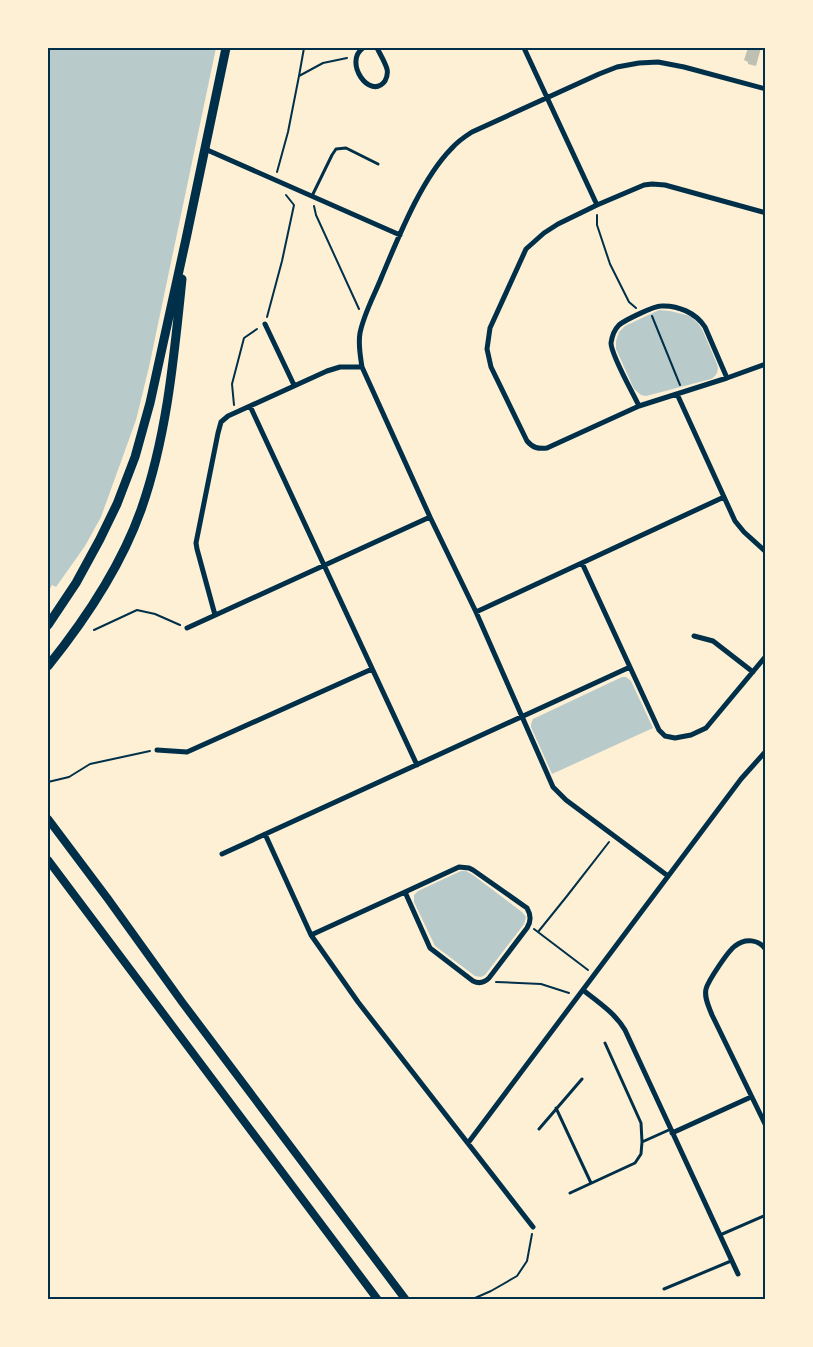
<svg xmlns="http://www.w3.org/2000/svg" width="813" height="1347" font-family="Overpass,sans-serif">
<rect width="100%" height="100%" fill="#fdf0d5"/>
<path fill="#b9caca" d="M 48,48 L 216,48 L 149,367 L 136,420 L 101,517 L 85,546 L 56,587 L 52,585 L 48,592 Z
M 659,310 L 670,311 L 690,316 L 697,322 L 702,329 L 717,364 C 719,370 717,376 711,379 L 646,396 L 641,395 L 634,389 L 616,349 L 616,341 L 619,332 L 625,326 Z
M 622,677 L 626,677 L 631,681 L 653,728 L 552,774 L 531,727 L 531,724 L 533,719 Z
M 461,871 L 466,871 L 473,875 L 522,912 L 526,917 L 524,924 L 485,975 L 481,977 L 475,976 L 435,946 L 414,902 L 414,895 L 418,891 Z"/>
<path fill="#bec0b2" d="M 748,48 L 761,48 L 756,66 L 748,64 L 748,62 L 744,60 Z"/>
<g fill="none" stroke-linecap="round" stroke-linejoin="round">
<path stroke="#003049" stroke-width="2" d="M 299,76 L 304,48
M 277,172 L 288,132 L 299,76 L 323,63 L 347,58
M 314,206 L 316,215 L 359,309
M 597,215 L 597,225 L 610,264 L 629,302 L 636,308
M 652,316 L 680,385
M 267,317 L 282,261 L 294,205 L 286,195
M 234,405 L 232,384 L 244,338 L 257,329
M 94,630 L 137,610 L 155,614 L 180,625
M 48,782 L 69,777 L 90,764 L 150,751
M 534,929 L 588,970
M 538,932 L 567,896 L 609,842
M 496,982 L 541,984 L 569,993
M 458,1300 L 475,1298 L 491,1291 L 517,1276 L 527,1261 L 532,1234"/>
<path stroke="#003049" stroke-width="3" d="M 312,196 L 332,155 L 336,149 L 346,148 L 378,164
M 605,1043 L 641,1123 L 642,1142
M 556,1108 L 591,1183
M 539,1129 L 582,1079
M 570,1193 L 635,1163 L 641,1154 L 642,1142 L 671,1129
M 720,1235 L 766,1215
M 664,1289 L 731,1261"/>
<path stroke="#003049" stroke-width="5" d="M 363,48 C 343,62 370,101 385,81 C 387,77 388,73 387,69 C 385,62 380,54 377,48
M 524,48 L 597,205
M 205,149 L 400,235
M 766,213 L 665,185 L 652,184 L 644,185 L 597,205 L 558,224 L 544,233 L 526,249 L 490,328 L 487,349 L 491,367 L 527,441 C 533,448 538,449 547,448 L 639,406 L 727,378 L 766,364
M 265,324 L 294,385
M 677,394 L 735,521 L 744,532 L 766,552
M 250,406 L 417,765
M 639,406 C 633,393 611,355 611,343 C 612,336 614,330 619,325 C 625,320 654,306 661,306 C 678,305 696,313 705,327 L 727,378
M 582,563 L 659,730 L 665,736 L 675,738 L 691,735 L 706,728 L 766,656
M 476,612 L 724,497
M 215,615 L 197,549 L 196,543 L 218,433 L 221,422 L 228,416 L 327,371 L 340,367 L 362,367
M 187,628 L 430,517
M 694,636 L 713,641 L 753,672
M 157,750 L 187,752 L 372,669
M 265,834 L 311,935 L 358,1002 L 533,1227
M 222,854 L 630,667
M 459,867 L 469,868 L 473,870 L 527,908 C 531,915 531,922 527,928 L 489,978 C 484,983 479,984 473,981 L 430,948 L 405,892 Z
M 668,876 L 566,800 L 553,787 L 476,612 L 430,517 L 362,367 C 360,355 358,344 360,333 C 364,313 375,294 382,276 C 399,236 421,180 451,149 C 457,142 464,137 472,132 L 599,74 L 617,67 L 639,63 L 658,62 L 684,67 L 766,89
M 311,935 L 405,892
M 766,950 C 759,939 745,938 735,946 C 728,951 708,981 706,989 C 704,998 709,1007 712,1015 L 766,1126
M 583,990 C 598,1002 615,1013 625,1030 L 738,1274
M 672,1133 L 751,1097
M 468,1143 L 741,779 L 766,751"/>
<path stroke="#003049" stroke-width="8" d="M 48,819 L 108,899 L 182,1002 L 406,1300
M 48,860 L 378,1300"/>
<path stroke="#003049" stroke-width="9" d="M 48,625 L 76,583 L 100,539 L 117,504 L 135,457 L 150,403 L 186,239 L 226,48
M 48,666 C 85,620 121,566 141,510 C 167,436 174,357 182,279"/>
</g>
<rect width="813" height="1347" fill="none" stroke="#fdf0d5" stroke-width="98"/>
<rect x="49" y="49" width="715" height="1249" fill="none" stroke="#003049" stroke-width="2"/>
</svg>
